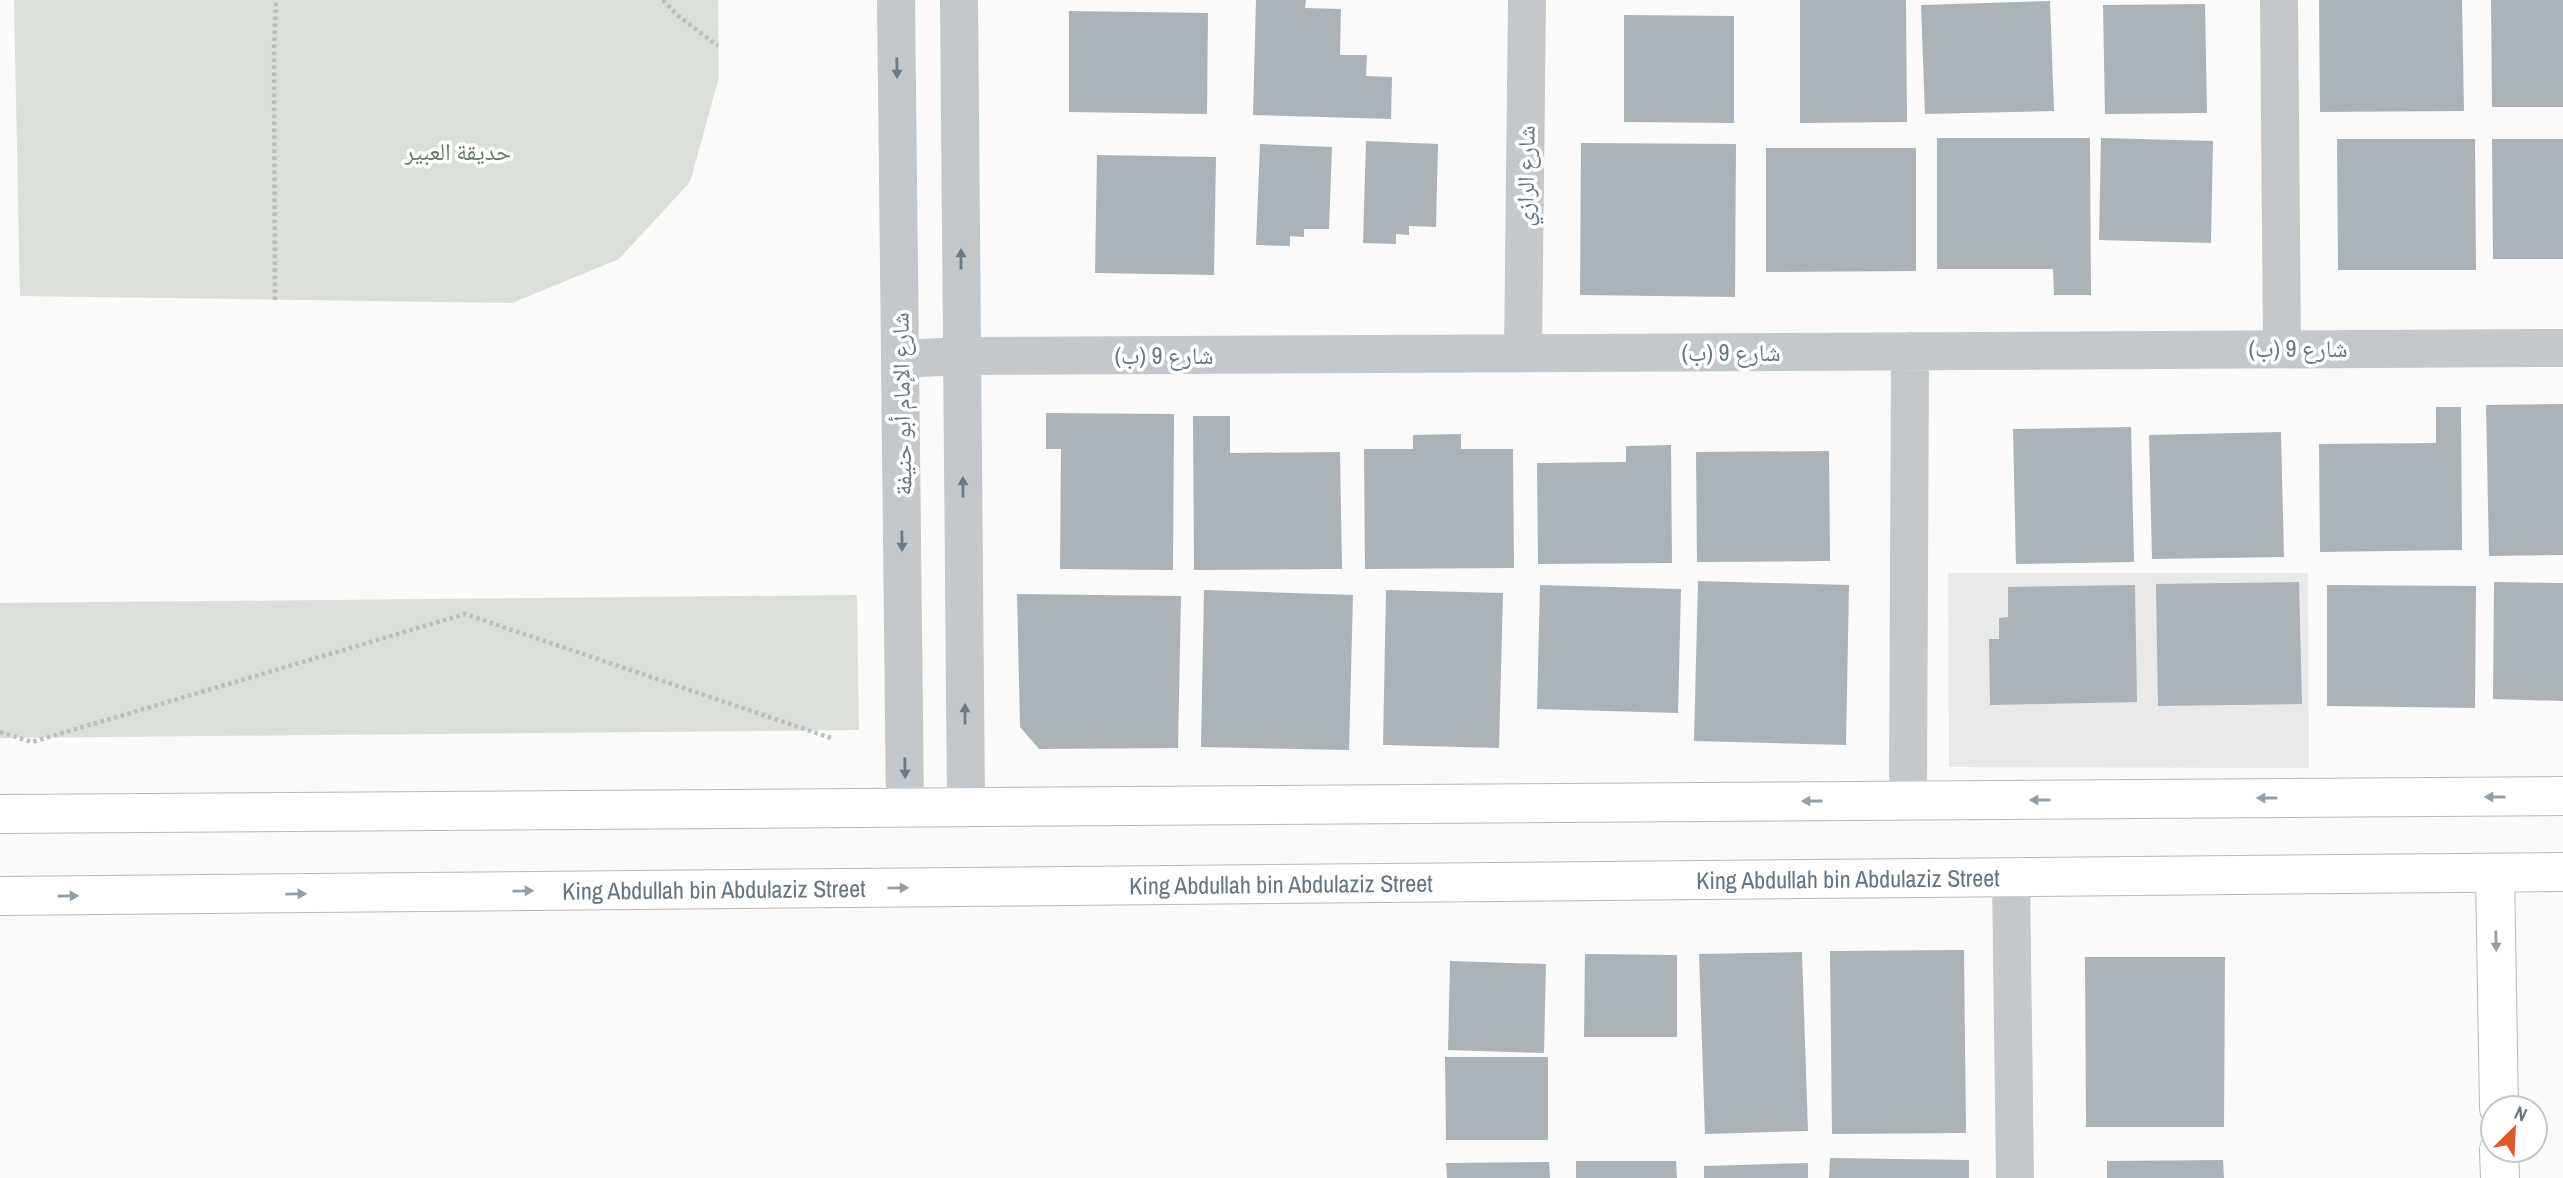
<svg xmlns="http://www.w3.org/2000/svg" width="2563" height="1178" font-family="'Archivo Narrow','Noto Naskh Arabic',sans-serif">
<rect width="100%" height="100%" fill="#fafaf8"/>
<path fill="#e8e9e9" d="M 1948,573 L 2308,573 L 2309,768 L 1949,767 Z"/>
<path fill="#dadfd7" d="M 14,0 L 718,0 L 719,77 L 690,182 L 619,259 L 512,303 L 20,296 Z
M 857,595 L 859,730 L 0,738 L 0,603 Z"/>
<path fill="#aab3b9" d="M 1256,0 L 1306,0 L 1305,8 L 1341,9 L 1340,55 L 1367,55 L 1366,76 L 1392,77 L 1391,119 L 1253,115 Z
M 1800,0 L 1906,0 L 1907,122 L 1800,123 Z
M 2319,0 L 2462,0 L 2464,111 L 2320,112 Z
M 2491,0 L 2563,0 L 2563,107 L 2492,107 Z
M 2050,1 L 2054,111 L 1925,114 L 1921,5 Z
M 2205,4 L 2207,113 L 2105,114 L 2103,5 Z
M 1069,11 L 1208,13 L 1207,114 L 1069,112 Z
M 1624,15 L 1734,16 L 1734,123 L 1624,122 Z
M 1937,138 L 2090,138 L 2091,295 L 2054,295 L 2053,269 L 1937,269 Z
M 2101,138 L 2213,141 L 2211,243 L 2099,240 Z
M 2337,139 L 2475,139 L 2476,270 L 2338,270 Z
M 2492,139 L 2563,139 L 2563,259 L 2493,259 Z
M 1366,141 L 1438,144 L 1436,227 L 1409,226 L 1409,235 L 1396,234 L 1396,244 L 1363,243 Z
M 1581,143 L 1736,144 L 1735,297 L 1580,295 Z
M 1260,144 L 1332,147 L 1329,229 L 1304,229 L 1304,237 L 1290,236 L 1290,246 L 1256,245 Z
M 1766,148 L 1916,148 L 1916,271 L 1766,272 Z
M 1097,155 L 1216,157 L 1214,275 L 1095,273 Z
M 2563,404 L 2563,555 L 2489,556 L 2486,405 Z
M 2436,407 L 2461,407 L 2462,550 L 2320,552 L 2319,444 L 2436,443 Z
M 1046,413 L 1174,414 L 1173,570 L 1060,569 L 1061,449 L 1046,449 Z
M 1193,416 L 1230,416 L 1230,453 L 1340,452 L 1342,569 L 1194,570 Z
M 2131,427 L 2134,562 L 2016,564 L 2013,429 Z
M 2281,432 L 2284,557 L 2152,559 L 2149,435 Z
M 1461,434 L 1461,449 L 1513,449 L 1514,568 L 1365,569 L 1364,449 L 1413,449 L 1413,435 Z
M 1671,445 L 1672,563 L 1538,564 L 1537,463 L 1626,462 L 1626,446 Z
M 1829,451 L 1830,561 L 1697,562 L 1696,452 Z
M 1698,581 L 1849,585 L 1846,745 L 1694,741 Z
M 2299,582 L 2302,704 L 2158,706 L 2156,584 Z
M 2494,582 L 2563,583 L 2563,701 L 2493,699 Z
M 1540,585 L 1681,589 L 1678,713 L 1537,709 Z
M 2135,585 L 2137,702 L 1990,705 L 1989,639 L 1999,639 L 1999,618 L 2008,617 L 2008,587 Z
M 2327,585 L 2476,586 L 2475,708 L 2327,706 Z
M 1204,590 L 1353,595 L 1349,750 L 1201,747 Z
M 1386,590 L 1503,593 L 1499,748 L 1383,745 Z
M 1017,594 L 1181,596 L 1178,748 L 1039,749 L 1020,727 Z
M 1964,950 L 1966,1133 L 1832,1134 L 1830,951 Z
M 1802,952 L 1808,1131 L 1705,1134 L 1699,954 Z
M 1585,954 L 1677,955 L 1677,1037 L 1584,1037 Z
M 2085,957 L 2225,957 L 2224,1127 L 2086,1127 Z
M 1450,961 L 1546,964 L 1544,1053 L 1448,1050 Z
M 1445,1057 L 1548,1057 L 1548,1140 L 1446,1140 Z
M 1830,1158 L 1969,1160 L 1969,1178 L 1829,1178 Z
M 2223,1160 L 2224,1178 L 2107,1178 L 2107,1161 Z
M 1576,1161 L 1676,1161 L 1677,1178 L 1576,1178 Z
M 1549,1162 L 1550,1178 L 1447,1178 L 1446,1163 Z
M 1808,1163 L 1808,1178 L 1704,1178 L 1704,1166 Z"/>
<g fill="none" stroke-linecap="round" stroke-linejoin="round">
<defs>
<g id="major">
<path d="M 0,814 L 2563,796"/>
<path d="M 2495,873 L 2499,1108"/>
<path id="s1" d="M 0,896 L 2563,872"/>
<path d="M 2499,1150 L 2500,1178"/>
</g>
</defs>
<use href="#major" stroke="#b5babe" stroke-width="40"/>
<path stroke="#bbbfc2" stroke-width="4.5" stroke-dasharray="3.5 3.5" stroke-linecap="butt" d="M 663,0 L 677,15 L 718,46
M 275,300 L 274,50 L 276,0
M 0,732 L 32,742 L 465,614 L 831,738"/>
<path stroke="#c3c8cc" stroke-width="38" d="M 896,0 L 905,807
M 959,0 L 966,807
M 2279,0 L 2282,348
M 1523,353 L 1527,0
M 900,359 L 962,356 L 2563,348
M 1908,800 L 1910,351
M 2011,878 L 2015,1178"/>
<use href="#major" stroke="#fff" stroke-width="38"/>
</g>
<defs><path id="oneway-solid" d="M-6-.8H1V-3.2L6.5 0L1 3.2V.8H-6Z" transform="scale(1.75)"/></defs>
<g fill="#6a7a87">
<use href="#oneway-solid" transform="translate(897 68) rotate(89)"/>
<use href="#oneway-solid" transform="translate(961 259) rotate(-90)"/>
<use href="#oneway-solid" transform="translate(963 487) rotate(-90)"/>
<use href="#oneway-solid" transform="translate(902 541) rotate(89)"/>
<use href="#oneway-solid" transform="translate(965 714) rotate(-90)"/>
<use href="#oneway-solid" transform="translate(905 768) rotate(89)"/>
</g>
<g fill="#939fa8">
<use href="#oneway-solid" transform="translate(2495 797) rotate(180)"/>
<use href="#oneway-solid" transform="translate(2267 798) rotate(180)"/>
<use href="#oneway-solid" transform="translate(2040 800) rotate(180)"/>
<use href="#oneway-solid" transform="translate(1812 801) rotate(180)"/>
<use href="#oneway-solid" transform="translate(898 888) rotate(-1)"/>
<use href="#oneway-solid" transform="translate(523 891) rotate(-1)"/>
<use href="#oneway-solid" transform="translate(296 894) rotate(-1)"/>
<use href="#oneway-solid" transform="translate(68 896) rotate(-1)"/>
<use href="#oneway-solid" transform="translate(2496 941) rotate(89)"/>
</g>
<g text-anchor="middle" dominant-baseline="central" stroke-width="7" stroke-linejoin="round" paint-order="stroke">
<g font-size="24" fill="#687a64" stroke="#fff">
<text x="458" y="151">حديقة العبير</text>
</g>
<g font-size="24" fill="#657683" stroke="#fff">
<text transform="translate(1525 176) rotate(-89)">شارع الرازي</text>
<text x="2298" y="348">شارع 9 (ب)</text>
<text x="1731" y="352">شارع 9 (ب)</text>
<text x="1164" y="355">شارع 9 (ب)</text>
<text transform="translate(901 404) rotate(-91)">شارع الإمام أبو حنيفة</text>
<text stroke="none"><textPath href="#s1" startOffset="1848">King Abdullah bin Abdulaziz Street</textPath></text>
<text stroke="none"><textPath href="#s1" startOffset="1281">King Abdullah bin Abdulaziz Street</textPath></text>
<text stroke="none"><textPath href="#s1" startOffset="714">King Abdullah bin Abdulaziz Street</textPath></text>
</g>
</g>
<g transform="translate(2514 1129) rotate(24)"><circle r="33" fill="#ffffff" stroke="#c1c8cd" stroke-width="2"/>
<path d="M0-5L12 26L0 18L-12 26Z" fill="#e4572e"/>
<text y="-10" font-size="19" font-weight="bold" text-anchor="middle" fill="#657683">N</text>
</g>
</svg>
